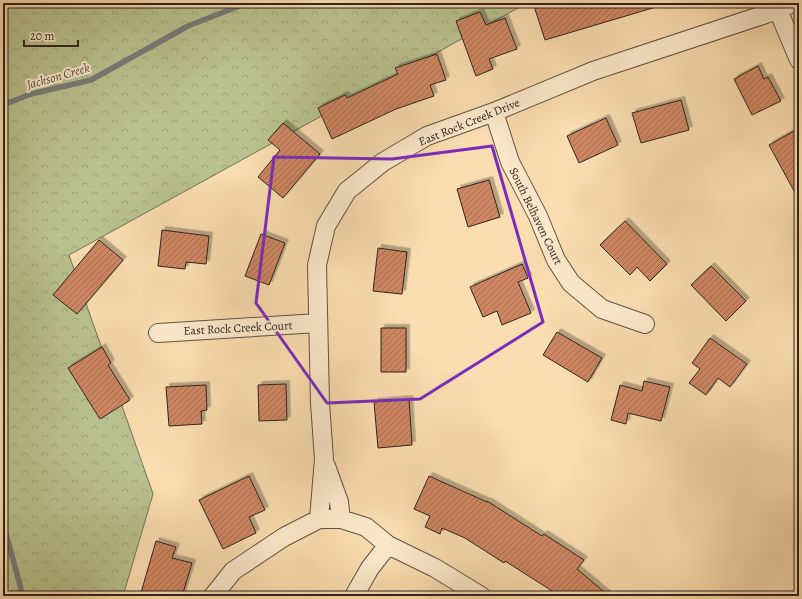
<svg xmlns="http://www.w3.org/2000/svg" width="802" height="599" font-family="Alegreya,serif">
<defs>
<pattern id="forest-crowns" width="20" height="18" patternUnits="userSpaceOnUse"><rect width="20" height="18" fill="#b9c28f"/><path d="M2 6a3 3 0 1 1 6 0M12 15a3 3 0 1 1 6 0" fill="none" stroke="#9fa67b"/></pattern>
<pattern id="building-hatch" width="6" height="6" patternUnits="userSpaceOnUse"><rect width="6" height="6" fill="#cf8763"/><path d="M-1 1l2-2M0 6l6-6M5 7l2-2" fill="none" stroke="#a86e51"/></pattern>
<filter id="shadow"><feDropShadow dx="3.5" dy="-3.5" stdDeviation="0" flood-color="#0004"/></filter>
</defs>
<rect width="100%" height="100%" fill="#faddb0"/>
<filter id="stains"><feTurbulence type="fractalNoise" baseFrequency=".005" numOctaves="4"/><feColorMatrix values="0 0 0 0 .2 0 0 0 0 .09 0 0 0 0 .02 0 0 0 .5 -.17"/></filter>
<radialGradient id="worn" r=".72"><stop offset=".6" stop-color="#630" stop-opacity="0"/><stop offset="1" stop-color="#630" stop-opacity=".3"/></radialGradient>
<path fill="url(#forest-crowns)" stroke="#747256" d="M 3,3 L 527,3 L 69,255 L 153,494 L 123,596 L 3,596 Z"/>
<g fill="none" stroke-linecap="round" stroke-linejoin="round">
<path stroke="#757d79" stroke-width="5.5" d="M 3,105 L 31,94 L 91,80 L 188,26 L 247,3
M 3,523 L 23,596"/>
</g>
<path fill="url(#building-hatch)" stroke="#2e231c" filter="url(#shadow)" d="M 533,3 L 655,3 L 656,7 L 545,40 Z
M 480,12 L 486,25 L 505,18 L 517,49 L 489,59 L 493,69 L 476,76 L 456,21 Z
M 437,54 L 446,80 L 430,85 L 434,96 L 396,109 L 332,139 L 318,108 L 345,95 L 347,98 L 398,74 L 395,68 Z
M 758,66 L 764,79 L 768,77 L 781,101 L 752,115 L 734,79 Z
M 681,100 L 689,130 L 641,143 L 632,113 Z
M 606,118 L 618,145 L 579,163 L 567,136 Z
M 283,123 L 320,154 L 283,198 L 258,177 L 280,150 L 268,140 Z
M 794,131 L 799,139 L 799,200 L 769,145 Z
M 489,180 L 500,217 L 468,227 L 457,189 Z
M 625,221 L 667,264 L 650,281 L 637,267 L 630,275 L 600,245 Z
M 162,230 L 209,236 L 206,264 L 186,262 L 185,269 L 158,266 Z
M 261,234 L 285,243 L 269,285 L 245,276 Z
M 99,240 L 123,260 L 77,314 L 53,295 Z
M 378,248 L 407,252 L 402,294 L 373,291 Z
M 522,264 L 528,278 L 518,282 L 531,313 L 502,325 L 497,311 L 483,317 L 470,287 Z
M 711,266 L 746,301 L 726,321 L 691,285 Z
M 381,328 L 406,328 L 406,372 L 381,372 Z
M 557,332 L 602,358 L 588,382 L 543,355 Z
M 710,338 L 747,364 L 730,387 L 718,378 L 706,395 L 689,383 L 700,369 L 692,363 Z
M 102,347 L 111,363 L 108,365 L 130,400 L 100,419 L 68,368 Z
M 644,381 L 670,387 L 661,421 L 628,413 L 626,424 L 611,420 L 620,385 L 642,391 Z
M 286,384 L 287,420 L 259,421 L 258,385 Z
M 206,385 L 207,410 L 201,411 L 202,424 L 169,426 L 166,387 Z
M 409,399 L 412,445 L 378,448 L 374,402 Z
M 249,476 L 265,510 L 249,517 L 256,533 L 223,549 L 199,500 Z
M 429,476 L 487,502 L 487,501 L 542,536 L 544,534 L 584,560 L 577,569 L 609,596 L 560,596 L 505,561 L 504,563 L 465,538 L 442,528 L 440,534 L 425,527 L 430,516 L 414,509 Z
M 156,541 L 176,547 L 172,558 L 192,563 L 182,596 L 140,596 Z"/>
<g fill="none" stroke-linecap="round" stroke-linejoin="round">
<defs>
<path id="minor" d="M 778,10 L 799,60
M 494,112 L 510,162 L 538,216 L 556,260 L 571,283 L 602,309 L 645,324
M 158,333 L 318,323
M 326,466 L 339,502 L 341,519
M 319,519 L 324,459 L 320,403 L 317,265 L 326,226 L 347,191 L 383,162 L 427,136 L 494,112 L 593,71 L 778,10 L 792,3
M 213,596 L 233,571 L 284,537 L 319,519 L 341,519 L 366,527 L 388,545 L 435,568 L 481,596
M 354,596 L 370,568 L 388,545"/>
</defs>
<use href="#minor" stroke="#615241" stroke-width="20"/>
<use href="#minor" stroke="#fce9cc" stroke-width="18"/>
</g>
<path fill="none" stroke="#7b2cbf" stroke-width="3" stroke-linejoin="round" d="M 492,146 L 543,322 L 420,399 L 327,403 L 256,303 L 274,157 L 392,159 Z"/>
<g text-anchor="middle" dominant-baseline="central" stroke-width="4" stroke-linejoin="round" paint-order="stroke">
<g font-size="12" fill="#2e231c" stroke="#fce9cc">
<text transform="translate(469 122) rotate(-22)">East Rock Creek Drive</text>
<text transform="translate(536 216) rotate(64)">South Belhaven Court</text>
<text transform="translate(238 328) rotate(-3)">East Rock Creek Court</text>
</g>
<g font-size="13" font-style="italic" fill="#51504a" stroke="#fce9cc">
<text transform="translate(58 76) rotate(-16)">Jackson Creek</text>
</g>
</g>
<rect width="802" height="599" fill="none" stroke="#faddb0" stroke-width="16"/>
<rect x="4" y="4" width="794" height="591" fill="none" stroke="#2e231c" stroke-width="2"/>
<rect x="8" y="8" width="786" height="583" fill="none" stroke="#2e231c"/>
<path d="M24 40v6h54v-6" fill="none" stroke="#2e231c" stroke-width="2"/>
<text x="30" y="40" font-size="12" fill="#2e231c" stroke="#fce9cc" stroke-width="3" paint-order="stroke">20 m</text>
<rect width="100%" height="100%" filter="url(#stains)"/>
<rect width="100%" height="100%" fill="url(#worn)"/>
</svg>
